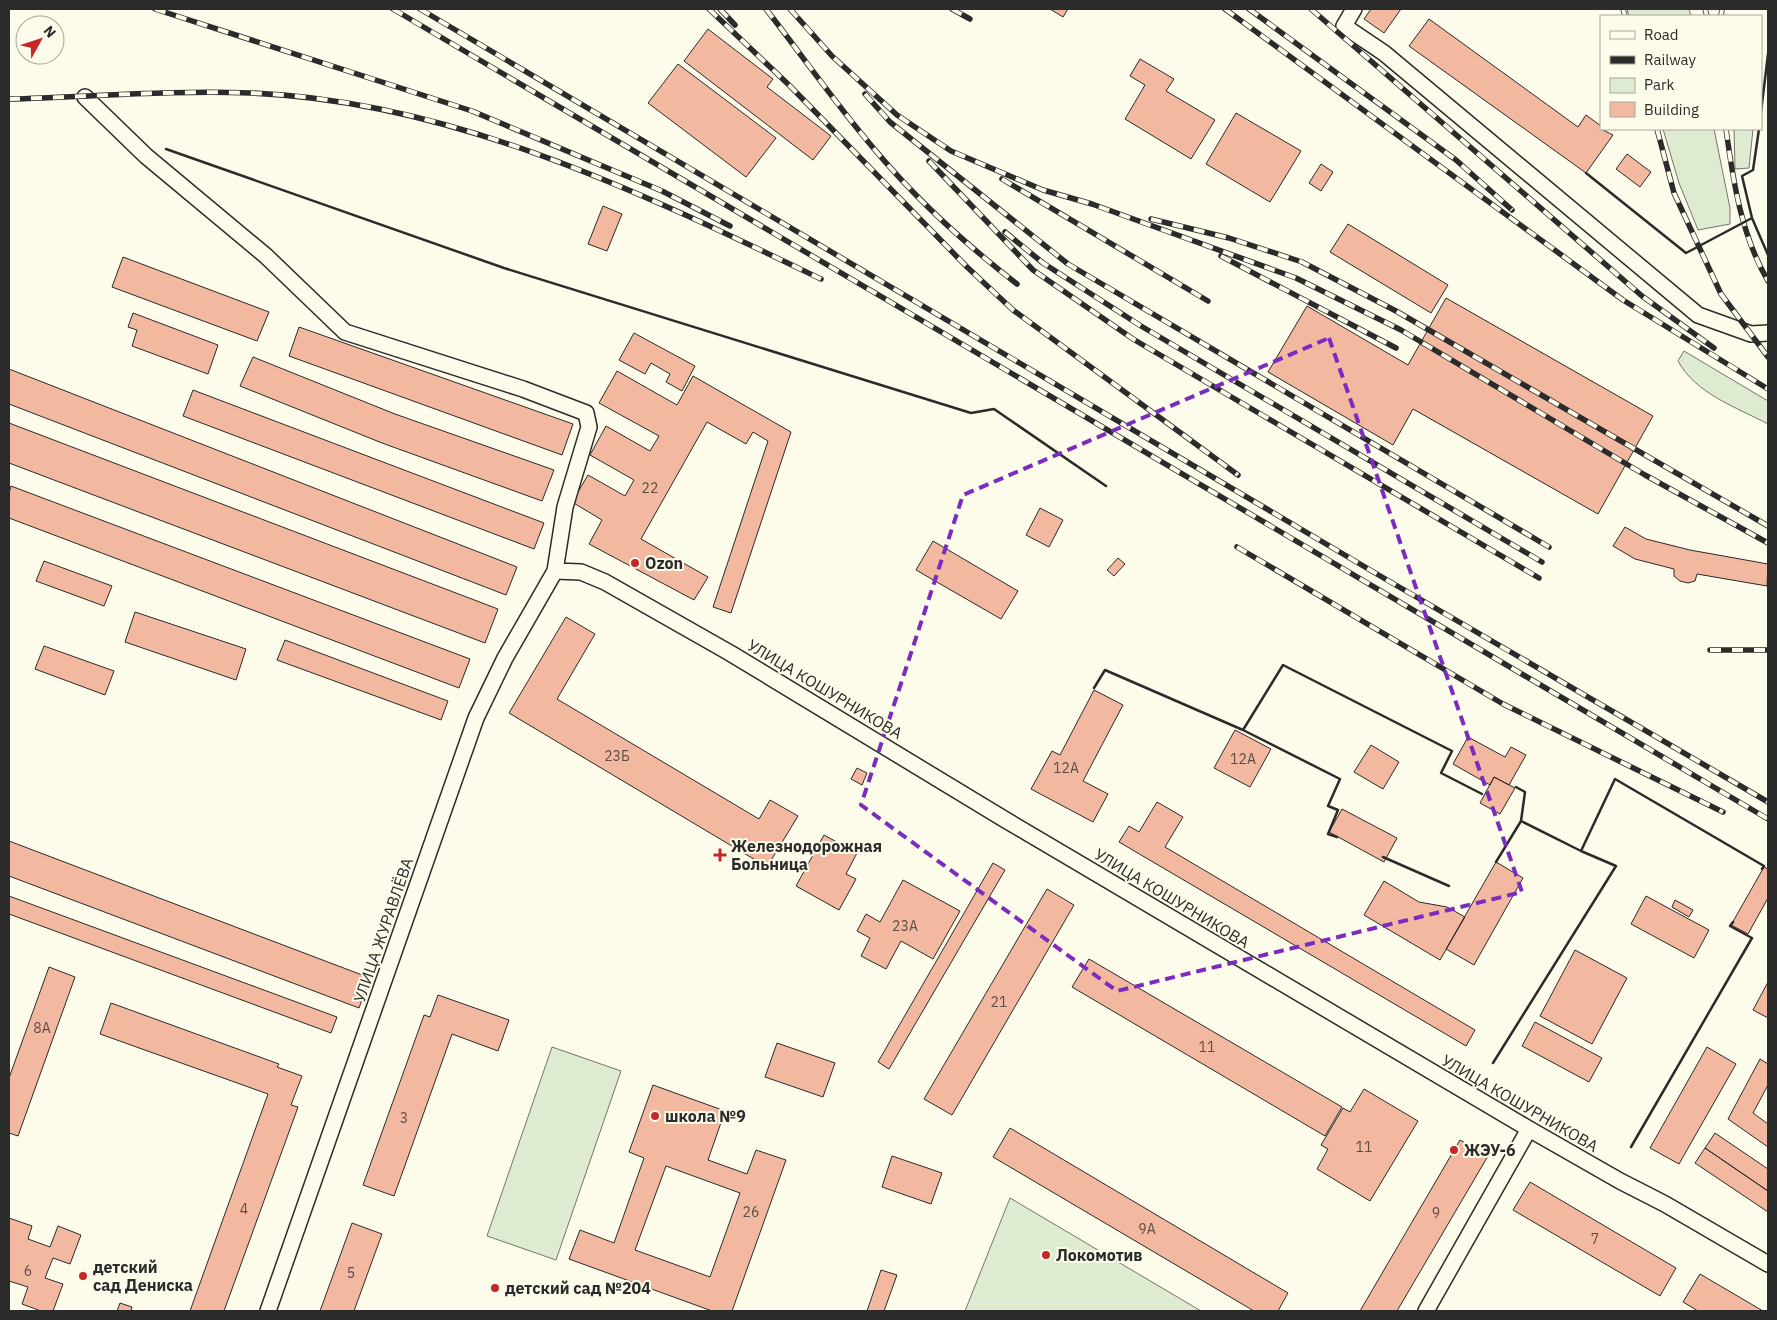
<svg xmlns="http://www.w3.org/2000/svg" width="1777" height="1320" font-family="'IBM Plex Sans',sans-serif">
<rect width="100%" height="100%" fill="#fdfbea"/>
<path fill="#deebd1" stroke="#74746e" d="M 1627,9 L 1689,9 L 1691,16 L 1629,16 Z
M 1663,129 L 1714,129 L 1730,208 L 1730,224 L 1698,230 L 1679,183 Z
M 1734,129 L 1753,129 L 1749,168 L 1735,169 Z
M 1684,351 L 1768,401 L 1768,424 C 1736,407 1696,394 1678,361 Z
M 552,1047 L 621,1071 L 556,1260 L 487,1236 Z
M 1010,1198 L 1201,1311 L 965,1311 Z"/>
<path fill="#f2b8a0" stroke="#2b2b2b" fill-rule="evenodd" d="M 1050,9 L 1068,9 L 1063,17 Z
M 1371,9 L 1401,9 L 1384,33 L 1364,19 Z
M 1429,19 L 1578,127 L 1586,115 L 1601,126 L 1601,129 L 1613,135 L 1586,173 L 1409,46 Z
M 708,29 L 773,79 L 767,87 L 831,136 L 813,160 L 684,61 Z
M 1140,59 L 1174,79 L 1166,91 L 1215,120 L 1191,159 L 1125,119 L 1145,85 L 1130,76 Z
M 678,64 L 776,138 L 746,177 L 648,103 Z
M 1236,113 L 1301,151 L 1270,202 L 1206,164 Z
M 1627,154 L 1651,172 L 1640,187 L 1616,169 Z
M 1321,164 L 1333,172 L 1321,191 L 1309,183 Z
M 603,206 L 622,214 L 607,251 L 588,244 Z
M 1348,224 L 1448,285 L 1431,313 L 1330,252 Z
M 123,257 L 269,312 L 257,341 L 112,287 Z
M 1446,298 L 1653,416 L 1598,514 L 1413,409 L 1393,445 L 1268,372 L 1307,306 L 1408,365 Z
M 133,313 L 218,345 L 208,374 L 132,346 L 137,330 L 128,327 Z
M 299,327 L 573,424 L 562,455 L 289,356 Z
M 634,333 L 695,366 L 682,391 L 666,382 L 670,374 L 651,363 L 645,374 L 619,360 Z
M 253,357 L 395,414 L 554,470 L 542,501 L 382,443 L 240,386 Z
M 9,369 L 517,567 L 506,595 L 9,404 Z
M 617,371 L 677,405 L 693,376 L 791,432 L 731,613 L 713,607 L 768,441 L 753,432 L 746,444 L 707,422 L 641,539 L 708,577 L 694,600 L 589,544 L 602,520 L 572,502 L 588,475 L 625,496 L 634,480 L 590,455 L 606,426 L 650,451 L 659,436 L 599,403 Z
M 193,390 L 544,523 L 534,549 L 183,416 Z
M 9,423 L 498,609 L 485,643 L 9,463 Z
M 11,486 L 470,659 L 459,688 L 9,518 L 9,493 Z
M 1040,508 L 1063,520 L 1049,547 L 1026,535 Z
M 1625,527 L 1646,539 L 1690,550 L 1768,564 L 1767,586 L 1697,574 L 1695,581 L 1688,583 L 1680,581 L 1674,576 L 1674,569 L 1635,559 L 1613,546 Z
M 933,541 L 1018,591 L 1001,619 L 916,570 Z
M 1118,558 L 1125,564 L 1114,576 L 1107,570 Z
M 44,561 L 112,586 L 104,606 L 36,581 Z
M 135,612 L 246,649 L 236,680 L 125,642 Z
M 566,617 L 595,634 L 557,699 L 759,819 L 770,800 L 798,816 L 767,867 L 509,713 Z
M 285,640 L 448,701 L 441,720 L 277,660 Z
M 44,646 L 114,671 L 105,695 L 35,669 Z
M 1094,690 L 1123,705 L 1083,781 L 1108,794 L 1093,822 L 1031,789 L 1052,751 L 1060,755 Z
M 1235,730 L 1271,749 L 1250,787 L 1214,768 Z
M 1468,737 L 1505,757 L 1511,747 L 1526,755 L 1509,785 L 1494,777 L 1490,785 L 1453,764 Z
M 1371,745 L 1399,762 L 1383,789 L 1354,772 Z
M 857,768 L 867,773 L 862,785 L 851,779 Z
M 1494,777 L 1515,788 L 1500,814 L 1480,803 Z
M 1157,802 L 1183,817 L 1165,847 L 1475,1030 L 1466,1046 L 1119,842 L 1129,826 L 1139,832 Z
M 1342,809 L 1397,838 L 1384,862 L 1329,832 Z
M 824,835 L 857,853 L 846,874 L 856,879 L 839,910 L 796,886 Z
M 9,841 L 370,978 L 359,1008 L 9,876 Z
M 1496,862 L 1523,878 L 1474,965 L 1446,949 Z
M 993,863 L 1005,870 L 889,1069 L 878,1062 Z
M 1764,867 L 1768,869 L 1768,898 L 1748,934 L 1731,925 Z
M 903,880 L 960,911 L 933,959 L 901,941 L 886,969 L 861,956 L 870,938 L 857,931 L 866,914 L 880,922 Z
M 1384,881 L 1419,902 L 1447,907 L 1465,917 L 1440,960 L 1364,915 Z
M 1047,889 L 1074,905 L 952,1115 L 924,1099 Z
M 9,896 L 337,1017 L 331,1033 L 9,914 Z
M 1646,896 L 1709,930 L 1694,958 L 1631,924 Z
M 1675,900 L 1693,910 L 1689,917 L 1672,907 Z
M 1575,950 L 1627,978 L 1592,1044 L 1540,1016 Z
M 1089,959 L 1342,1107 L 1325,1136 L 1072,987 Z
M 49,967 L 75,977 L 18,1136 L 9,1133 L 9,1078 Z
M 1768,982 L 1768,1018 L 1753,1010 Z
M 438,995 L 509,1020 L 498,1051 L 452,1034 L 394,1196 L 363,1185 L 424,1015 L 430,1017 Z
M 111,1003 L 279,1064 L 277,1067 L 302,1076 L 291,1105 L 298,1107 L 224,1311 L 190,1311 L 268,1094 L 100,1034 Z
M 1535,1022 L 1602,1058 L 1589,1082 L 1522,1046 Z
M 777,1043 L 835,1063 L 823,1097 L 765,1077 Z
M 1707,1047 L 1736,1064 L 1679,1164 L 1650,1148 Z
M 1760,1059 L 1768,1064 L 1768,1085 L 1753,1113 L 1768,1124 L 1768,1147 L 1728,1119 Z
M 653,1085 L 725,1111 L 708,1160 L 747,1174 L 756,1150 L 786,1160 L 732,1311 L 712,1311 L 569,1259 L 580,1230 L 614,1243 L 644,1158 L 629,1152 ZM 666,1166 L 740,1193 L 710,1277 L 635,1250 Z
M 1364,1089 L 1418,1121 L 1370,1201 L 1317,1169 L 1328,1149 L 1321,1145 L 1343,1108 L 1350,1112 Z
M 1010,1128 L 1288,1293 L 1278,1311 L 1254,1311 L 993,1157 Z
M 1715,1133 L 1768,1169 L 1768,1191 L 1705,1148 Z
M 1460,1140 L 1488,1156 L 1397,1311 L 1360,1311 Z
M 1705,1148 L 1768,1191 L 1768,1212 L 1695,1163 Z
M 892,1156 L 942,1173 L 931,1204 L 882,1187 Z
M 1530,1182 L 1676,1268 L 1660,1296 L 1513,1210 Z
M 9,1218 L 32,1226 L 28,1239 L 50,1247 L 58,1226 L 81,1235 L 70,1264 L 53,1258 L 45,1278 L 63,1284 L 53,1311 L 41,1311 L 22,1304 L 28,1287 L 9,1281 Z
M 352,1223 L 382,1234 L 354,1311 L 320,1311 Z
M 881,1270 L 897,1275 L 884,1311 L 867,1311 Z
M 1700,1274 L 1763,1311 L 1698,1311 L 1683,1302 Z
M 120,1303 L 132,1307 L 131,1311 L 117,1311 Z"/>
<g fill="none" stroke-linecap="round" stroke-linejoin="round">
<defs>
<path id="minor" d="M 1354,9 L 1344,26 L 1384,53 L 1698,315 L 1751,334 L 1768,333
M 85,97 L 146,156 L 266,256 L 345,332 L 523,389 L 586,413 L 589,427 L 565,507 L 555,571 L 505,658 L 476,718 L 268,1311
M 555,571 L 581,572 L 605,582 L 730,653 L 1004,819 L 1529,1129 L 1620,1181 L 1665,1204 L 1768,1264
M 1426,1311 L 1529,1129"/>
</defs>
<use href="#minor" stroke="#2b2b2b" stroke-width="18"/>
<use href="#minor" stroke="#fdfbea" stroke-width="15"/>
<defs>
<path id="rail" d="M 155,9 L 472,111 L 662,191 L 730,226
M 393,9 L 1768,819
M 420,9 L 1382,577 L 1768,802
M 709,9 L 789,85 L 967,267 L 1013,310 L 1238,475
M 720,9 L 735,25
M 766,9 C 814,71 859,137 914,193 C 946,226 981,256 1017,284
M 790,9 L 832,56 L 897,115 L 951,151 L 1043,190 L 1092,204 L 1296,278 L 1401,330 L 1645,475 L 1768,543
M 952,9 L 970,19
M 1225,9 L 1623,300 L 1768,389
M 1249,9 L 1456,160 L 1512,210
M 1311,9 L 1642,296 L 1714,348
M 1623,9 L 1625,16
M 1705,9 L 1707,16
M 1721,16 L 1722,9
M 865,94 L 890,122 L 1068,264 L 1549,547
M 9,99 C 89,97 171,90 251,93 C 453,101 642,193 821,279
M 1657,129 L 1674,193 L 1721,294 L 1768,357
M 1726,129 C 1733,180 1741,235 1768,281
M 929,161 L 1033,270 L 1133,339 L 1539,578
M 1002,179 L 1208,301
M 1151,219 L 1229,238 L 1302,262 L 1396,311 L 1768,526
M 1005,232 L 1043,263 L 1141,326 L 1542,562
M 1221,256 L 1396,348
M 1237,547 L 1503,704 L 1723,812
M 1710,650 L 1768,650"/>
</defs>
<use href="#rail" stroke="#2b2b2b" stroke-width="5.5"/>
<use href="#rail" stroke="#fdfbea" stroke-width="4" stroke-dasharray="11" stroke-linecap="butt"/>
<path stroke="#2b2b2b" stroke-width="2.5" d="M 1761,112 L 1768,54
M 1759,129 L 1753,170 L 1742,176 L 1752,218 L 1768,255
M 166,149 L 504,268 L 971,413 L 994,409 L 1106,486
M 1586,173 L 1686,253 L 1752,218
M 1094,688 L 1105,670 L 1243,730 L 1283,665 L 1452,751 L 1441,773 L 1482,794
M 1243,730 L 1340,779 L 1328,806 L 1338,810 L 1328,834 L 1337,837
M 1516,787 L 1525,792 L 1521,821 L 1581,851 L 1615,779 L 1764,866 L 1762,869
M 1383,857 L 1449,886
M 1496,862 L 1521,821
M 1493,1063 L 1616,866 L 1581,851
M 1631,1147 L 1752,938 L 1730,926 L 1733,922"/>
</g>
<path fill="none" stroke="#7b2cbf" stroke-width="4" stroke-dasharray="10 6" stroke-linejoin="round" d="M 1329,338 L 1522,892 L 1117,991 L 861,805 L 963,495 Z"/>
<g fill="#c62828" stroke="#fdfbea" stroke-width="2">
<circle cx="635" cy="563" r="5"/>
<path d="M717.5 847.5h5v5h5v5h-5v5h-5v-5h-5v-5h5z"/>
<circle cx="655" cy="1116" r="5"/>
<circle cx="1454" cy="1150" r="5"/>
<circle cx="1046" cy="1255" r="5"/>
<circle cx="83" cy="1276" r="5"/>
<circle cx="495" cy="1288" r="5"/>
</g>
<g text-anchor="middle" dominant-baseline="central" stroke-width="4" stroke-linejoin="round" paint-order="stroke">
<g font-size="14" fill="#5d4e48">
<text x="650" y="488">22</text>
<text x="617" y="756">23Б</text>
<text x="1243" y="759">12А</text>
<text x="1066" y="768">12А</text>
<text x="905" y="926">23А</text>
<text x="999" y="1002">21</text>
<text x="42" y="1028">8А</text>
<text x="1207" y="1047">11</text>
<text x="404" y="1118">3</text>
<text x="1364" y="1147">11</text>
<text x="244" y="1209">4</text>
<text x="751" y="1212">26</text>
<text x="1436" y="1213">9</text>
<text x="1147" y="1229">9А</text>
<text x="1595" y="1239">7</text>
<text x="28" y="1271">6</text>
<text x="351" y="1273">5</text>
</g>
<g font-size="16" font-weight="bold" fill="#2b2b2b" stroke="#fdfbea" text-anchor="start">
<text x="645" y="563">Ozon</text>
<text x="731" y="846">Железнодорожная<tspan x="731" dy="18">Больница</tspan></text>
<text x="665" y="1116">школа №9</text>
<text x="1464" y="1150">ЖЭУ-6</text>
<text x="1056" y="1255">Локомотив</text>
<text x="93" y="1267">детский<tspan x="93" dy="18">сад Дениска</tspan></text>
<text x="505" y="1288">детский сад №204</text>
</g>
<g font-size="16" fill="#2b2b2b" stroke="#fdfbea">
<text transform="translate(825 689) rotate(31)">УЛИЦА КОШУРНИКОВА</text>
<text transform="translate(1172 898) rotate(31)">УЛИЦА КОШУРНИКОВА</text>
<text transform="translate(383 930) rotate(-71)">УЛИЦА ЖУРАВЛЁВА</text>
<text transform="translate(1520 1103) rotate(30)">УЛИЦА КОШУРНИКОВА</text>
</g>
</g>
<rect width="1777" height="1320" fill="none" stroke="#2b2b2b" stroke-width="20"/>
<rect x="1600" y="15" width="162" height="115" fill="#fdfbea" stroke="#a9a89e"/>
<rect x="1610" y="31" width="25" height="8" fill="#fdfbea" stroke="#a9a89e"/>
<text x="1644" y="40" font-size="15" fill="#2b2b2b">Road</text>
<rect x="1610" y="56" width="25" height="8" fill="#2b2b2b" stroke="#a9a89e"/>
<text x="1644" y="65" font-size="15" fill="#2b2b2b">Railway</text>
<rect x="1610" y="78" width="25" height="15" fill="#deebd1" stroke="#a9a89e"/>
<text x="1644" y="90" font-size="15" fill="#2b2b2b">Park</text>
<rect x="1610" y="102" width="25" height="15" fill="#f2b8a0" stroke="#a9a89e"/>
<text x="1644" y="115" font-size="15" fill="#2b2b2b">Building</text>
<g transform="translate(40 40) rotate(50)"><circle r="24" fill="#fdfbea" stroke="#a9a89e"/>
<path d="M0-4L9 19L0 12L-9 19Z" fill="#c62828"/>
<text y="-8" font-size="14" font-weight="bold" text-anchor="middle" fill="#2b2b2b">N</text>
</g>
</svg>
